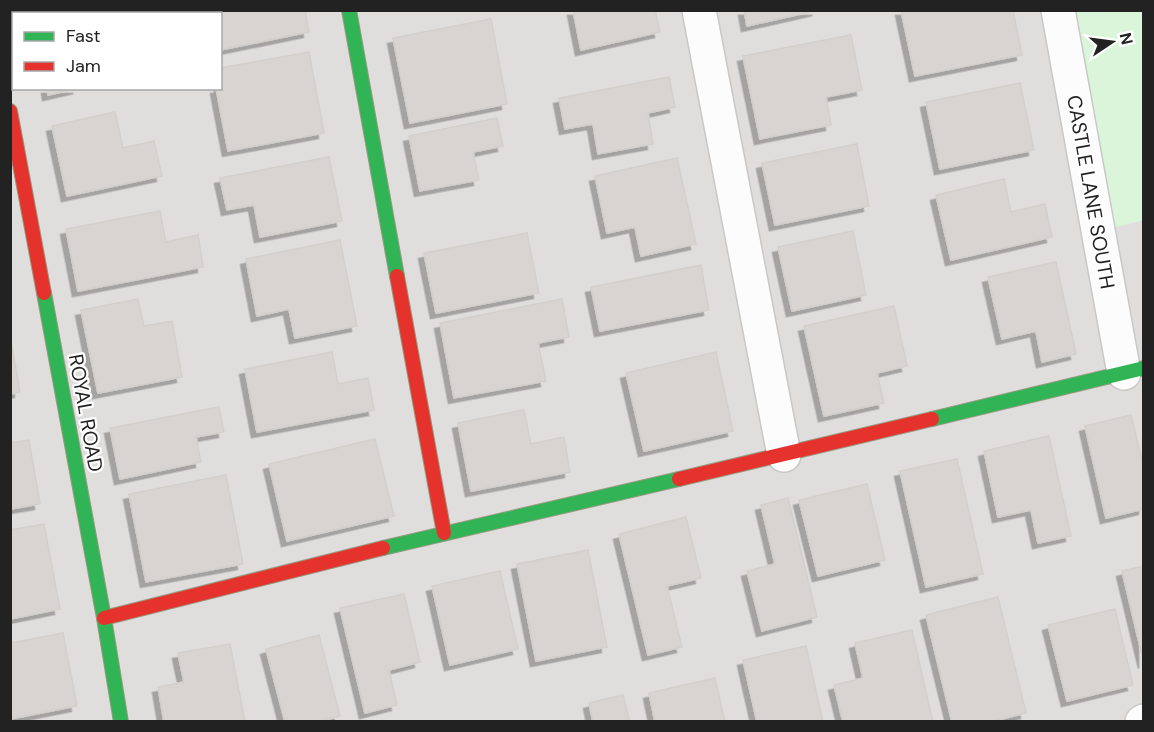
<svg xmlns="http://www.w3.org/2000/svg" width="1154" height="732" font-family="'DM Sans',sans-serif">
<defs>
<filter id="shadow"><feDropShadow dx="-5.5" dy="5.5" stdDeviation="0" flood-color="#0004"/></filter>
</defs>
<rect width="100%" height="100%" fill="#f0eeeb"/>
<path fill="#dfdedc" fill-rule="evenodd" d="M 10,11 L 1053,11 L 1095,232 L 1143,220 L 1143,721 L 11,721 ZM 14,14 L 220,14 L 220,88 L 14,88 Z"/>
<path fill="#daf5da" d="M 1053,11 L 1143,11 L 1143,220 L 1094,233 Z"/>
<path fill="#d7d4d2" stroke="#d3d0cc" stroke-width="1.5" filter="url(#shadow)" d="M 183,10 L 305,10 L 309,32 L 220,50 L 220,14 L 183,14 Z
M 573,10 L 655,10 L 660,32 L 581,50 Z
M 744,10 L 818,10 L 747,26 Z
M 901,10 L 1013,10 L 1022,55 L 915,76 Z
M 491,19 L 507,104 L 410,123 L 393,38 Z
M 851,35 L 862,90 L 826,97 L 831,125 L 760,139 L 743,56 Z
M 309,52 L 324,133 L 228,151 L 216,88 L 220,88 L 220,68 Z
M 669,77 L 675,107 L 648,113 L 653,144 L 598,154 L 593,124 L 565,129 L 559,98 Z
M 1020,83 L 1034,150 L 940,169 L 926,102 Z
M 47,88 L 79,88 L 48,95 Z
M 115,112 L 123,148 L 154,141 L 162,176 L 67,196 L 52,126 Z
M 497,118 L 503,146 L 473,152 L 479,180 L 420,191 L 409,136 Z
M 857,144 L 869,206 L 775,225 L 762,163 Z
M 329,157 L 342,221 L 260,237 L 254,205 L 227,210 L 220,178 Z
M 677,158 L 696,244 L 641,256 L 635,227 L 607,233 L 595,176 Z
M 1004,179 L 1011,212 L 1045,204 L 1052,237 L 951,260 L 936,195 Z
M 160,211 L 166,242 L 198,235 L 203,267 L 78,291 L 66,229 Z
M 853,231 L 866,295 L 792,311 L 778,247 Z
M 527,233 L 539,293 L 436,313 L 424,253 Z
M 340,240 L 357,326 L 295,338 L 289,309 L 257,316 L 246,259 Z
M 1056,262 L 1076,354 L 1042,362 L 1036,331 L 1002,339 L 988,277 Z
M 701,265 L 709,310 L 600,331 L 591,287 Z
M 138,299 L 144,326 L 172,321 L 182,377 L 98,393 L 81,310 Z
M 562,299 L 569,337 L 538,343 L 546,381 L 454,398 L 440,323 Z
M 894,306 L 907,366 L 877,373 L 884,403 L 824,416 L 804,326 Z
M 10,346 L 12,346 L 20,392 L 10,394 Z
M 332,352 L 338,384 L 368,378 L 374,410 L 257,432 L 245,369 Z
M 716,352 L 733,431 L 644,451 L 626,373 Z
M 219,407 L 224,432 L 196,437 L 201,462 L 120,479 L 110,428 Z
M 524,410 L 531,444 L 564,437 L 570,472 L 471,491 L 458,423 Z
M 1131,415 L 1144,468 L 1144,509 L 1106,518 L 1085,426 Z
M 1049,436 L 1071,536 L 1038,543 L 1031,510 L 998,517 L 984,451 Z
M 375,439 L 394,516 L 287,541 L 269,464 Z
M 29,440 L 40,504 L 10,509 L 10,443 Z
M 957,459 L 983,574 L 926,587 L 900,471 Z
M 226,475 L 243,564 L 146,582 L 129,494 Z
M 867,484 L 885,560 L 818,576 L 799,500 Z
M 788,498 L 817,617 L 762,631 L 747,571 L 775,564 L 761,505 Z
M 686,517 L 701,578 L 667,586 L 682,647 L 648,655 L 619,534 Z
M 44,524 L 60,609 L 10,619 L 10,530 Z
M 588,550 L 607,647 L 536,661 L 517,564 Z
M 1144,566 L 1144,663 L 1122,571 Z
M 500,571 L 518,649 L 450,665 L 432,586 Z
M 404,594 L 420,662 L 389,670 L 397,705 L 365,713 L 340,608 Z
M 998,597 L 1026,713 L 990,722 L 952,722 L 926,615 Z
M 1115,609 L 1133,685 L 1067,701 L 1048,625 Z
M 912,630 L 933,722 L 843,722 L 834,685 L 863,678 L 855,643 Z
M 63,633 L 77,706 L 10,719 L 10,643 Z
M 319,635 L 340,716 L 319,722 L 285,722 L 266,649 Z
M 230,644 L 245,722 L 164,722 L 158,687 L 184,682 L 178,653 Z
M 806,646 L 823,722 L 757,722 L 743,660 Z
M 715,678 L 725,722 L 655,722 L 649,693 Z
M 623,695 L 630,722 L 593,722 L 589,703 Z"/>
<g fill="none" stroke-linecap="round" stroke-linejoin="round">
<defs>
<path id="street" d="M 699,10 L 784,455
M 1058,10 L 1124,373
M 1142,722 L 1144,721"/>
<path id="fast" d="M 349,10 L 397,276
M 44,293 L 104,618 L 121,722
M 932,419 L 1144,368
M 383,548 L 679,479"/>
<path id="jam" d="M 10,111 L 44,293
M 397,276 L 444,533
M 679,479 L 932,419
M 104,618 L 383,548"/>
</defs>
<use href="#street" stroke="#c9c8c7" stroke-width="36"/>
<use href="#fast" stroke="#999a82" stroke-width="16"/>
<use href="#jam" stroke="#999a82" stroke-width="16"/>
<use href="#street" stroke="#fdfcfc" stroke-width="33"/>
<use href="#fast" stroke="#30b455" stroke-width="14"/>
<use href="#jam" stroke="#e5322d" stroke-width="14"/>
</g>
<g text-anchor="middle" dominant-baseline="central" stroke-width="4.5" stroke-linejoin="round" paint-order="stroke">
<g font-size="20" fill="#222" stroke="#fff">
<text transform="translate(1091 192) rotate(80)">CASTLE LANE SOUTH</text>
<text transform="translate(86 413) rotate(80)">ROYAL ROAD</text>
</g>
</g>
<rect width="1154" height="732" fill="none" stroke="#222222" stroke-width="24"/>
<rect x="12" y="12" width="210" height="78" fill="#ffffff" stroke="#a7a7a7" stroke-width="1.5"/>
<rect x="24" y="32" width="30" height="9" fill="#30b455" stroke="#a7a7a7" stroke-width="1.5"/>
<text x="66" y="42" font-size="18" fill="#222222">Fast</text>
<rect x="24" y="62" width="30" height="9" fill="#e5322d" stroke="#a7a7a7" stroke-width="1.5"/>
<text x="66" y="72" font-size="18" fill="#222222">Jam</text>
<g transform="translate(1112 42) rotate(77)" stroke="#ffffff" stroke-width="4.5" paint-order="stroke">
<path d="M0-4.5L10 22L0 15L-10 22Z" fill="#222222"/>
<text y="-9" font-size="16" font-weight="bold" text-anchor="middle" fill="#222222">N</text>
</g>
</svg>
